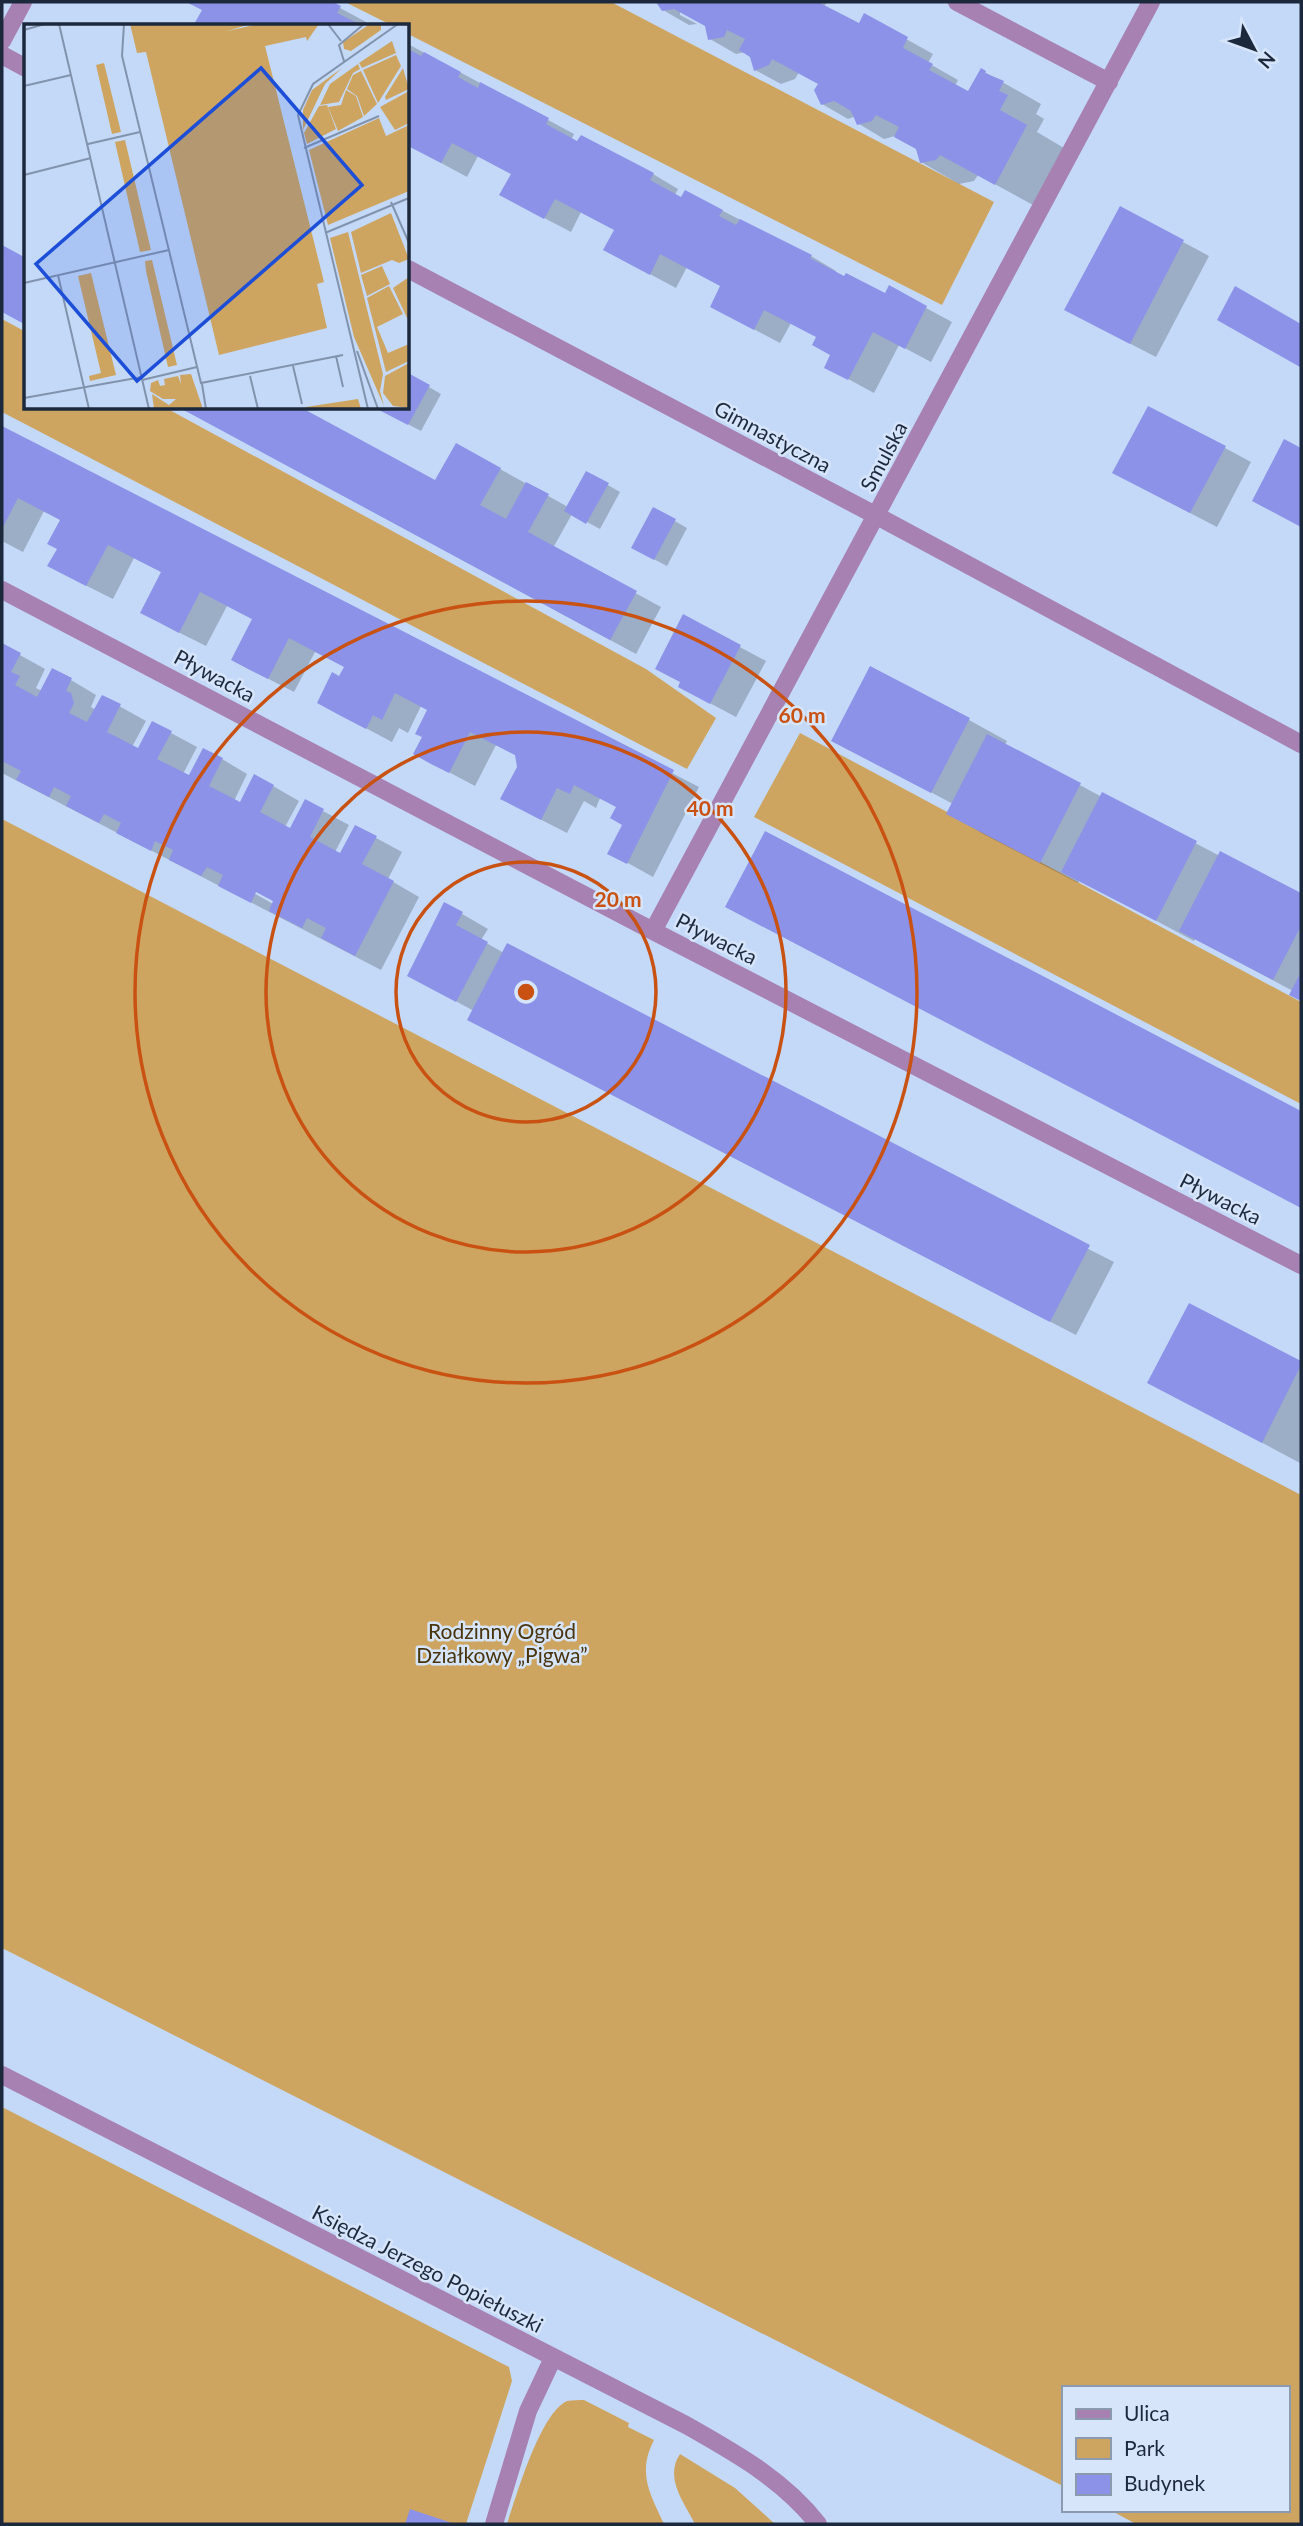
<svg xmlns="http://www.w3.org/2000/svg" width="1303" height="2526" font-family="Lato,sans-serif">
<rect width="100%" height="100%" fill="#c4d9f8"/>
<path fill="#cea560" d="M 345,2 L 611,2 L 994,202 L 942,305 L 408,34 L 408,26 L 393,26 Z
M 2,319 L 26,332 L 26,408 L 166,408 L 646,669 L 716,718 L 687,769 L 2,412 Z
M 800,733 L 1301,1002 L 1301,1104 L 754,817 Z
M 2,819 L 1301,1495 L 1301,2524 L 1136,2524 L 1110,2510 L 1287,2510 L 1287,2388 L 1063,2388 L 1063,2486 L 2,1948 Z
M 2,2107 L 509,2367 L 512,2381 L 466,2524 L 2,2524 Z
M 584,2400 L 629,2423 L 628,2427 L 654,2440 C 637,2473 650,2494 664,2524 L 507,2524 C 516,2497 540,2413 567,2401 C 572,2400 579,2400 584,2400 Z
M 680,2454 L 735,2488 L 775,2524 L 695,2524 C 684,2502 664,2478 680,2454 Z"/>
<path fill="#0003" fill-rule="evenodd" d="M 189,2 L 329,2 L 366,22 L 364,26 L 196,26 L 204,11 Z
M 658,2 L 827,2 L 824,7 L 860,26 L 865,16 L 933,54 L 928,63 L 958,80 L 955,86 L 969,93 L 981,70 L 1041,104 L 1036,114 L 1044,119 L 1037,132 L 1064,148 L 1033,205 L 978,175 L 974,181 L 959,184 L 921,162 L 918,149 L 895,136 L 884,139 L 859,124 L 856,116 L 848,119 L 822,104 L 820,84 L 799,72 L 795,79 L 781,84 L 755,70 L 751,55 L 745,52 L 736,54 L 710,39 L 714,29 L 680,11 L 680,15 L 697,24 L 689,25 L 663,10 Z
M 408,44 L 574,134 L 571,140 L 653,174 L 678,189 L 675,195 L 682,199 L 686,192 L 811,256 L 836,271 L 835,273 L 886,295 L 889,288 L 952,322 L 931,362 L 899,345 L 874,393 L 826,367 L 832,355 L 818,337 L 791,323 L 780,343 L 738,321 L 722,286 L 687,267 L 676,288 L 631,264 L 616,230 L 581,212 L 571,232 L 527,209 L 513,175 L 478,156 L 467,177 L 408,145 L 408,127 L 411,120 L 408,119 Z
M 1120,208 L 1209,256 L 1156,357 L 1092,324 Z
M 2,247 L 26,261 L 26,324 L 2,311 Z
M 1236,289 L 1301,326 L 1301,366 L 1219,319 Z
M 408,375 L 441,394 L 421,431 L 377,408 L 408,408 Z
M 181,408 L 298,408 L 436,482 L 500,469 L 568,507 L 587,473 L 620,492 L 600,529 L 572,514 L 553,548 L 661,607 L 636,654 Z
M 2,428 L 699,787 L 653,877 L 610,853 L 624,825 L 618,807 L 600,798 L 596,808 L 584,801 L 567,833 L 528,813 L 517,756 L 496,745 L 475,786 L 441,768 L 424,737 L 429,710 L 421,706 L 408,733 L 399,728 L 392,742 L 345,717 L 340,678 L 346,667 L 315,652 L 294,692 L 259,674 L 254,620 L 227,606 L 206,646 L 168,627 L 163,573 L 134,558 L 113,599 L 75,580 L 59,549 L 62,520 L 44,511 L 23,552 L 2,541 Z
M 1225,448 L 1251,462 L 1217,527 L 1140,487 Z
M 654,509 L 687,528 L 667,566 L 646,555 Z
M 684,617 L 766,661 L 736,717 L 706,701 Z
M 2,645 L 45,669 L 36,688 L 42,691 L 71,680 L 96,695 L 91,707 L 96,710 L 103,697 L 146,721 L 132,747 L 138,751 L 171,733 L 197,747 L 183,774 L 190,778 L 222,759 L 247,774 L 234,801 L 241,804 L 273,786 L 299,801 L 285,827 L 291,830 L 323,811 L 349,825 L 335,852 L 341,855 L 356,827 L 402,852 L 388,879 L 419,897 L 381,970 L 2,773 ZM 249,887 L 275,901 L 275,905 L 248,890 Z
M 870,668 L 969,720 L 1007,741 L 1005,745 L 1102,797 L 1103,795 L 1220,856 L 1221,854 L 1301,895 L 1301,1000 L 1291,994 L 1293,991 L 1195,939 L 1194,941 L 1080,880 L 1078,883 L 985,835 L 948,813 L 953,804 L 833,740 Z
M 445,904 L 488,929 L 481,940 L 504,953 L 1114,1262 L 1076,1335 L 495,1034 L 474,1011 L 435,990 Z
M 1190,1305 L 1301,1363 L 1300,1463 L 1150,1383 Z"/>
<path fill="#8b92e7" d="M 186,2 L 333,2 L 341,6 L 337,13 L 363,26 L 193,26 L 202,10 Z
M 656,2 L 818,2 L 859,23 L 864,13 L 908,37 L 903,48 L 933,64 L 929,70 L 968,91 L 981,68 L 986,71 L 985,73 L 1004,81 L 999,91 L 1008,95 L 1000,110 L 1027,125 L 995,185 L 940,155 L 936,160 L 920,163 L 916,149 L 894,137 L 899,127 L 876,115 L 872,121 L 857,125 L 851,111 L 843,106 L 834,101 L 821,105 L 814,90 L 818,84 L 772,59 L 769,65 L 754,71 L 750,57 L 739,50 L 745,39 L 727,30 L 724,37 L 708,40 L 705,26 L 674,9 L 662,11 Z
M 408,49 L 421,56 L 424,52 L 461,72 L 458,77 L 478,88 L 480,82 L 549,118 L 546,124 L 577,141 L 581,135 L 654,173 L 650,180 L 681,197 L 685,190 L 723,210 L 719,216 L 736,225 L 740,219 L 812,255 L 810,258 L 844,276 L 846,273 L 885,293 L 889,285 L 927,306 L 905,349 L 873,332 L 848,380 L 824,368 L 830,355 L 812,345 L 816,337 L 764,310 L 754,330 L 710,307 L 720,286 L 660,254 L 650,275 L 603,250 L 614,230 L 555,199 L 544,219 L 499,195 L 511,174 L 452,143 L 441,163 L 408,146 Z
M 1120,206 L 1184,240 L 1130,344 L 1064,310 Z
M 2,245 L 26,258 L 26,325 L 2,312 Z
M 1235,286 L 1301,324 L 1300,367 L 1217,320 Z
M 408,373 L 430,385 L 408,425 L 375,408 L 408,408 Z
M 1148,406 L 1226,446 L 1190,513 L 1112,473 Z
M 180,408 L 302,408 L 435,480 L 456,443 L 501,468 L 480,505 L 506,519 L 526,482 L 549,494 L 528,532 L 637,591 L 610,640 Z
M 2,426 L 674,770 L 627,864 L 607,854 L 622,825 L 610,818 L 616,807 L 574,785 L 570,794 L 557,788 L 541,820 L 500,799 L 517,767 L 515,755 L 470,732 L 449,773 L 431,764 L 413,754 L 422,737 L 415,734 L 427,710 L 395,693 L 382,720 L 373,715 L 366,729 L 341,716 L 317,703 L 332,672 L 339,676 L 344,667 L 289,638 L 268,679 L 248,669 L 231,660 L 252,619 L 200,592 L 179,633 L 158,622 L 140,613 L 161,572 L 108,545 L 86,586 L 47,566 L 57,549 L 47,544 L 60,520 L 18,498 L 2,529 Z
M 1284,439 L 1301,448 L 1301,527 L 1252,501 Z
M 586,471 L 609,483 L 586,524 L 564,511 Z
M 653,507 L 676,519 L 654,560 L 631,548 Z
M 683,614 L 741,645 L 710,704 L 678,687 L 680,682 L 655,669 Z
M 2,643 L 21,653 L 11,672 L 20,676 L 15,685 L 37,697 L 52,668 L 72,678 L 66,691 L 71,693 L 74,703 L 69,713 L 87,722 L 102,695 L 121,704 L 107,732 L 138,748 L 152,721 L 172,731 L 157,759 L 189,775 L 203,748 L 223,758 L 209,786 L 240,802 L 254,774 L 274,785 L 260,812 L 290,828 L 305,799 L 324,809 L 310,837 L 340,853 L 355,825 L 377,836 L 362,864 L 394,881 L 355,956 L 321,938 L 326,928 L 307,918 L 302,928 L 269,911 L 273,901 L 256,892 L 251,903 L 218,886 L 223,875 L 207,867 L 201,876 L 169,860 L 173,850 L 155,841 L 151,851 L 116,833 L 121,823 L 104,814 L 99,823 L 66,806 L 71,796 L 54,787 L 49,797 L 16,780 L 21,771 L 4,762 L 2,766 Z
M 870,666 L 970,718 L 931,793 L 831,741 Z
M 987,734 L 1081,783 L 1040,863 L 946,814 Z
M 1102,792 L 1197,841 L 1156,921 L 1061,872 Z
M 765,831 L 1301,1111 L 1301,1208 L 725,907 Z
M 1220,851 L 1301,893 L 1301,926 L 1273,980 L 1179,931 Z
M 444,902 L 463,912 L 456,925 L 488,942 L 456,1002 L 407,976 Z
M 507,943 L 1090,1245 L 1050,1322 L 467,1020 Z
M 1301,972 L 1301,1001 L 1289,995 Z
M 1189,1303 L 1301,1361 L 1301,1365 L 1262,1443 L 1147,1383 Z
M 410,2509 L 455,2524 L 405,2524 Z"/>
<g fill="none" stroke-linecap="round" stroke-linejoin="round">
<path stroke="#a781b1" stroke-width="18" d="M 957,2 L 1109,82
M 2,41 L 23,2
M 2,55 L 26,68
M 408,269 L 877,516 L 1301,744
M 2,590 L 653,931 L 1301,1265
M 653,931 L 1151,2
M 2,2075 L 686,2425 C 735,2453 783,2479 818,2524
M 494,2524 L 528,2411 L 553,2358"/>
</g>
<g fill="none" stroke="#c95213" stroke-width="3.5">
<circle cx="526" cy="992" r="130"/>
<circle cx="526" cy="992" r="260"/>
<circle cx="526" cy="992" r="391"/>
</g>
<g text-anchor="middle" dominant-baseline="central" stroke-width="5" stroke-linejoin="round" paint-order="stroke">
<g font-size="21" fill="#1c293d" stroke="#d7e5fb">
<text transform="translate(773 436) rotate(28)">Gimnastyczna</text>
<text transform="translate(883 456) rotate(-62)">Smulska</text>
<text transform="translate(215 675) rotate(28)">Pływacka</text>
<text transform="translate(717 938) rotate(27)">Pływacka</text>
<text transform="translate(1221 1198) rotate(27)">Pływacka</text>
<text transform="translate(428 2268) rotate(27)">Księdza Jerzego Popiełuszki</text>
</g>
<g font-size="21" fill="#49340c" stroke="#d7e5fb">
<text x="502" y="1630">Rodzinny Ogród<tspan x="502" dy="24">Działkowy „Pigwa”</tspan></text>
</g>
</g>
<g transform="translate(24 24)">
<rect width="385" height="385" fill="#c4d9f8"/>
<path d="M 106,0 L 226,0 L 204,7 L 234,0 L 295,0 L 283,17 L 282,13 L 241,22 L 300,258 L 293,260 L 303,304 L 195,331 L 122,28 L 113,29 ZM 346,0 L 357,0 L 357,6 L 327,27 L 320,25 L 319,18 ZM 368,17 L 372,29 L 338,44 L 335,39 ZM 372,31 L 377,42 L 354,79 L 339,46 ZM 80,39 L 97,108 L 88,110 L 72,41 ZM 334,40 L 336,45 L 329,49 L 315,78 L 296,81 L 306,60 ZM 318,44 L 301,60 L 279,106 L 279,86 L 288,66 ZM 379,44 L 385,65 L 362,76 L 361,73 ZM 337,47 L 353,80 L 340,92 L 333,72 L 323,65 L 329,51 ZM 322,66 L 332,72 L 339,93 L 314,107 L 304,83 L 317,81 ZM 385,67 L 385,99 L 371,106 L 356,83 ZM 303,81 L 312,105 L 283,120 L 280,109 L 295,82 ZM 355,94 L 362,112 L 385,101 L 385,167 L 304,201 L 285,126 ZM 101,116 L 127,226 L 116,228 L 91,118 ZM 367,189 L 385,235 L 375,239 L 368,236 L 337,249 L 327,208 ZM 324,208 L 359,350 L 356,367 L 360,382 L 330,313 L 306,214 ZM 128,236 L 153,341 L 144,343 L 122,247 L 121,237 ZM 358,242 L 366,260 L 343,272 L 337,251 ZM 67,249 L 92,351 L 66,357 L 65,352 L 77,349 L 54,252 ZM 385,253 L 385,298 L 369,264 ZM 365,262 L 379,290 L 353,303 L 364,329 L 385,320 L 385,337 L 362,348 L 343,274 ZM 385,339 L 385,384 L 369,382 L 359,369 L 361,352 ZM 167,350 L 179,385 L 130,385 L 128,370 L 145,381 L 152,375 L 139,375 L 126,367 L 127,359 L 134,356 L 136,362 L 141,361 L 140,355 L 154,352 L 157,360 L 156,351 ZM 334,375 L 337,385 L 282,385 L 282,383 Z" fill="#cea560"/>
<path fill="none" stroke="#8193ad" stroke-width="2" d="M 35,0 L 125,385M 100,0 L 98,32 L 177,359 L 319,331M 304,0 L 317,17M 0,6 L 21,0M 320,37 L 315,21 L 340,0M 0,62 L 47,51M 64,120 L 116,108M 280,124 L 355,92M 0,151 L 67,134M 367,178 L 385,219M 301,209 L 385,174M 34,251 L 65,385M 0,259 L 145,226M 333,327 L 354,385M 312,332 L 319,363M 269,342 L 278,380M 226,352 L 234,385M 118,356 L 173,343M 178,360 L 182,385M 0,374 L 118,353M 344,385 L 274,91 L 289,60 L 374,0"/>
<path fill="#1d4ed8" fill-opacity="0.15" stroke="#1d4ed8" stroke-width="3.5" d="M 237,44 L 338,161 L 113,357 L 12,240 Z"/>
<rect width="385" height="385" fill="none" stroke="#1c293d" stroke-width="3.5"/>
</g>
<circle cx="526" cy="992" r="10" fill="#c95213" stroke="#d7e5fb" stroke-width="3.5"/>
<g font-size="21" text-anchor="middle" font-weight="bold" fill="#c95213" stroke="#d7e5fb" stroke-width="5" stroke-linejoin="round" paint-order="stroke">
<text x="802" y="723">60 m</text>
<text x="710" y="816">40 m</text>
<text x="618" y="907">20 m</text>
</g>
<rect width="1303" height="2526" fill="none" stroke="#1c293d" stroke-width="7"/>
<rect x="1062" y="2386" width="228" height="126" fill="#d7e5fb" stroke="#8c9aaf" stroke-width="2"/>
<rect x="1076" y="2409" width="35" height="10" fill="#a781b1" stroke="#8c9aaf" stroke-width="2"/>
<text x="1124" y="2421" font-size="21" fill="#1c293d">Ulica</text>
<rect x="1076" y="2438" width="35" height="21" fill="#cea560" stroke="#8c9aaf" stroke-width="2"/>
<text x="1124" y="2456" font-size="21" fill="#1c293d">Park</text>
<rect x="1076" y="2474" width="35" height="21" fill="#8b92e7" stroke="#8c9aaf" stroke-width="2"/>
<text x="1124" y="2491" font-size="21" fill="#1c293d">Budynek</text>
<g transform="translate(1254 49) rotate(131)" stroke="#d7e5fb" stroke-width="5" paint-order="stroke">
<path d="M0-5L12 26L0 18L-12 26Z" fill="#1c293d"/>
<text y="-10" font-size="19" font-weight="bold" text-anchor="middle" fill="#1c293d">N</text>
</g>
</svg>
